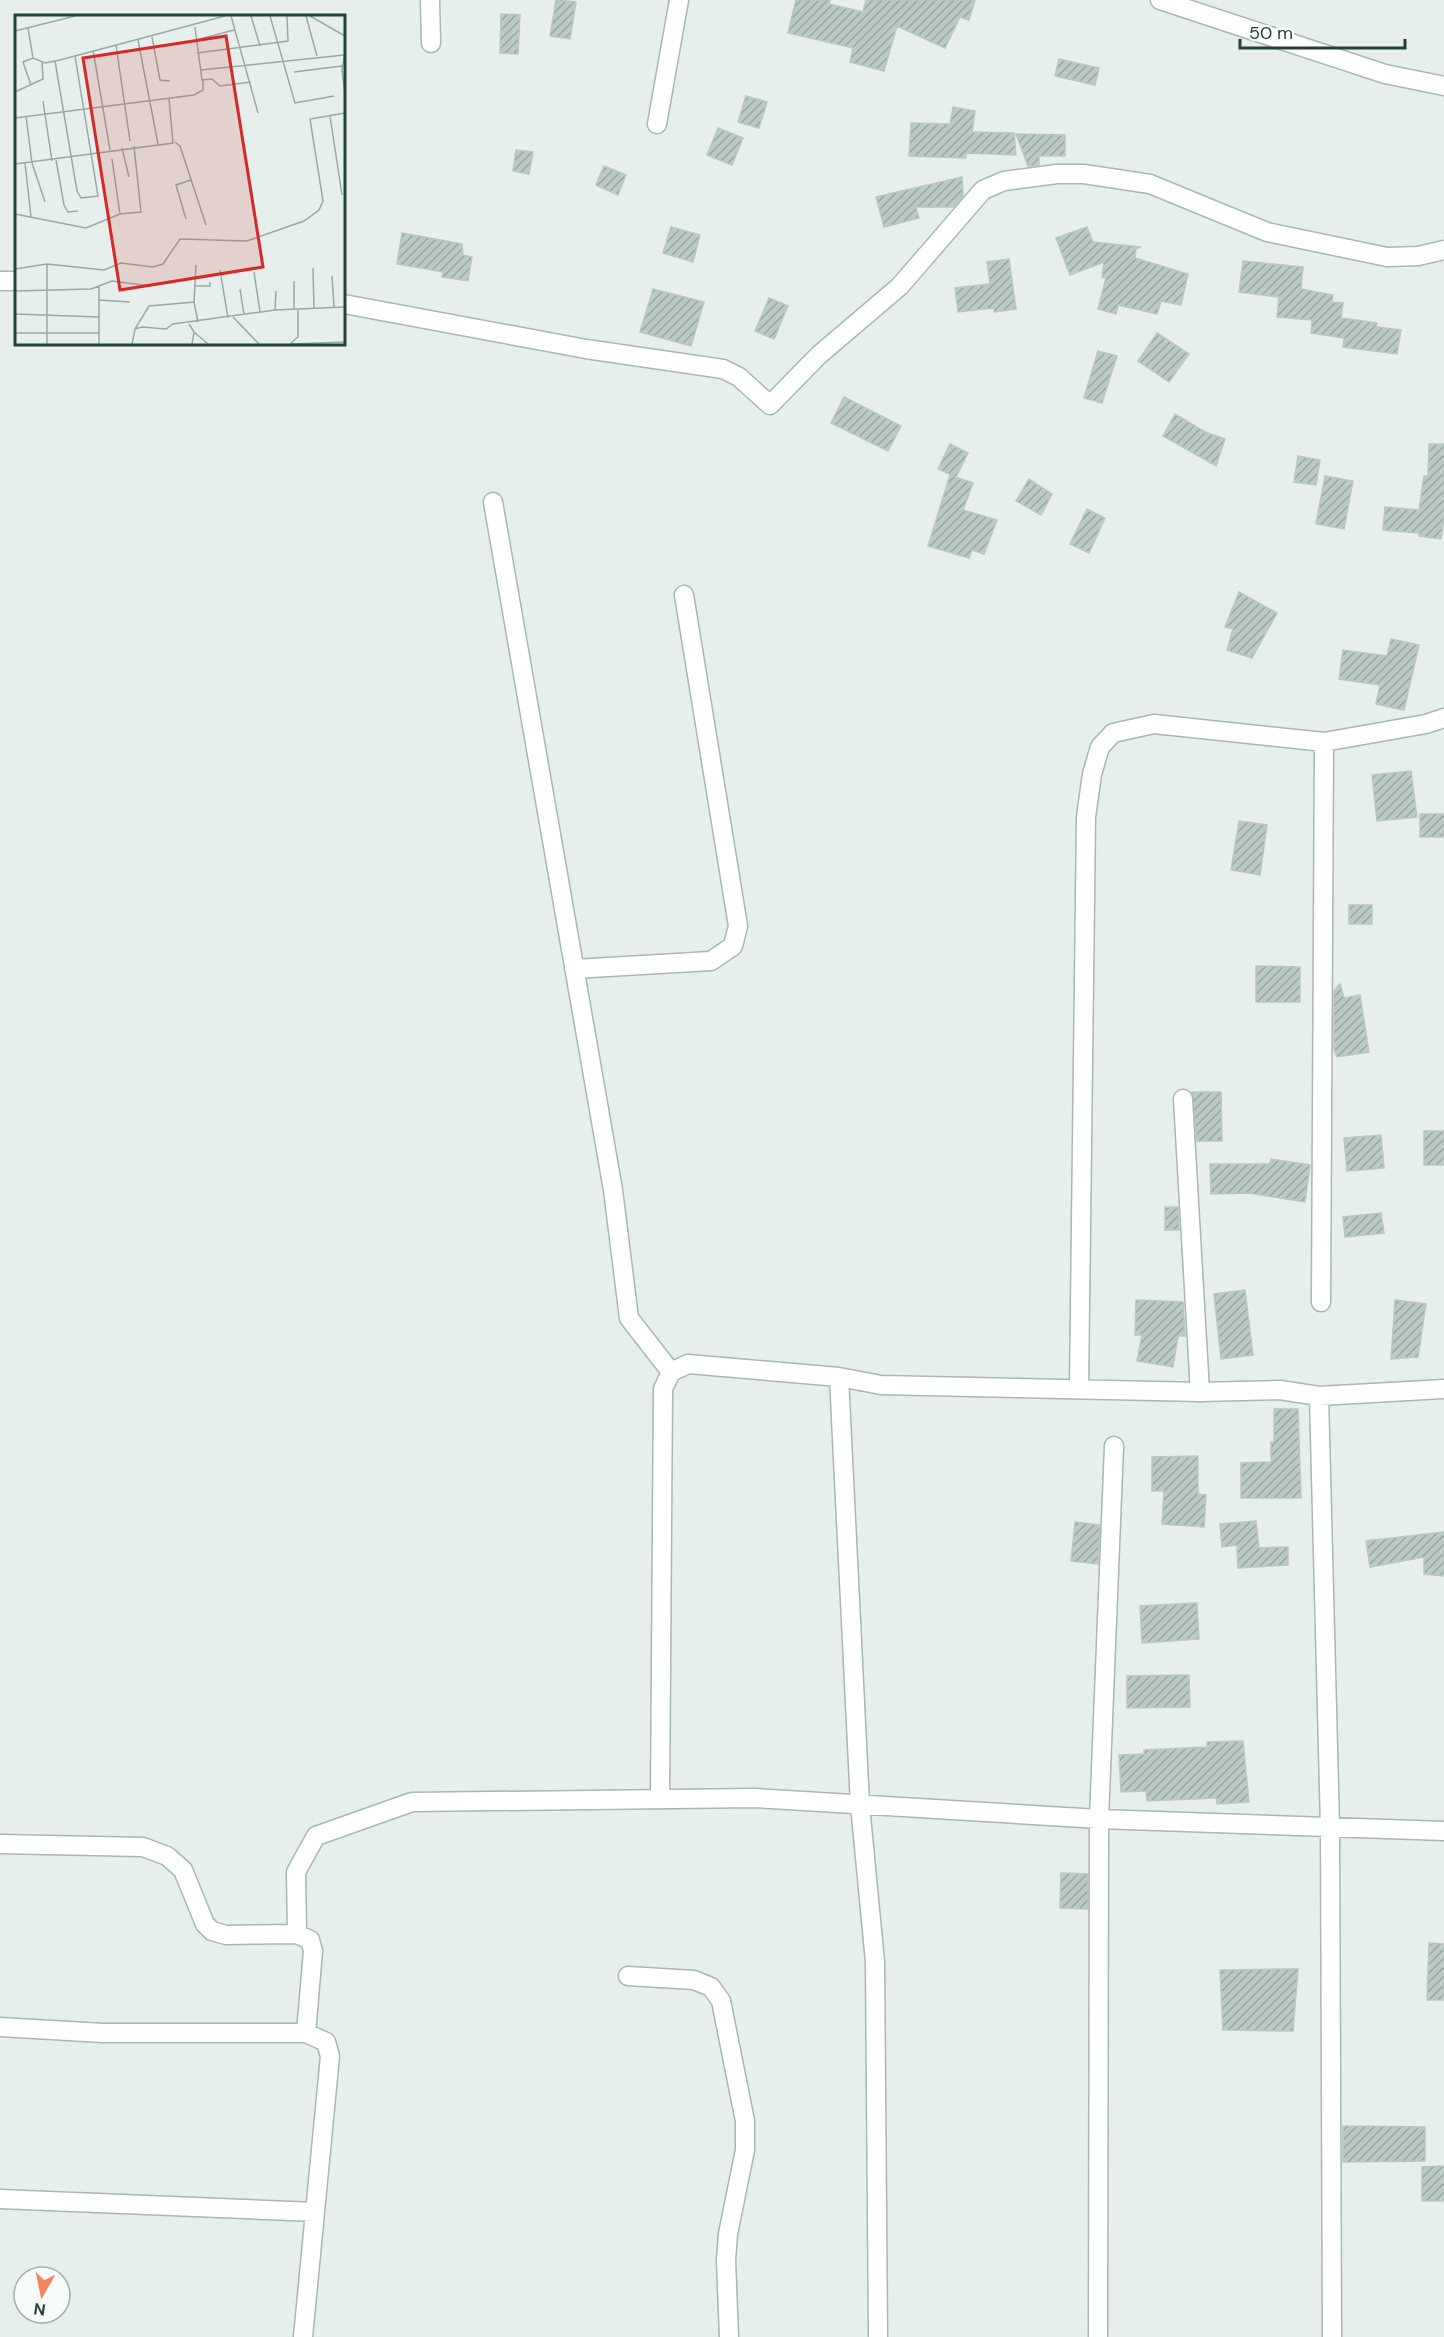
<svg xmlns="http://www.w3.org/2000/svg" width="1444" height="2337" font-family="'DM Sans',sans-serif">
<defs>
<pattern id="building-hatch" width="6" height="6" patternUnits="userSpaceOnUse" patternTransform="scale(1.5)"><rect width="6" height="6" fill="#bbcac4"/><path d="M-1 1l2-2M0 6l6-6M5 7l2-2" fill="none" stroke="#98a6a0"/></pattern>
</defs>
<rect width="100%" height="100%" fill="#e6efeb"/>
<path fill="url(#building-hatch)" stroke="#b8c9c2" stroke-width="1.5" d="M 556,0 L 576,2 L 570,39 L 550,36 Z
M 796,0 L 830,0 L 829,4 L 863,12 L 866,0 L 975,0 L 969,20 L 960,17 L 945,48 L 897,26 L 884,71 L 850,62 L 853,48 L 788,33 Z
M 501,14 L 520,15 L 518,54 L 500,53 Z
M 1059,59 L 1099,68 L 1095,85 L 1055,76 Z
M 746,96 L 767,102 L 759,128 L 738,122 Z
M 953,107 L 975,111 L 972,132 L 1014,133 L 1016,155 L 966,153 L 966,158 L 909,156 L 911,123 L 950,124 Z
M 718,128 L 743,138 L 732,165 L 707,155 Z
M 1016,134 L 1065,135 L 1065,156 L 1039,156 L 1039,165 L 1028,166 Z
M 516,150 L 533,152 L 529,174 L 513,171 Z
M 604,166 L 626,175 L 618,195 L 596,185 Z
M 962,177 L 963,196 L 954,207 L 916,207 L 919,218 L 884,227 L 876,197 Z
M 671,227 L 700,235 L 693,262 L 663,253 Z
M 1087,227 L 1093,242 L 1141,247 L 1136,249 L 1135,258 L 1188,274 L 1181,305 L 1161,301 L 1157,314 L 1118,305 L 1116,314 L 1098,309 L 1106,278 L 1102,277 L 1104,262 L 1070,275 L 1056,238 Z
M 402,233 L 462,244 L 463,255 L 472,257 L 468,281 L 442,277 L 443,272 L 397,264 Z
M 1009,259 L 1016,309 L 994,312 L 994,308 L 958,312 L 955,288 L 990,284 L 987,262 Z
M 1243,261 L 1303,267 L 1301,289 L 1333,295 L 1332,302 L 1343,303 L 1341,318 L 1377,323 L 1376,327 L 1401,330 L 1397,354 L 1343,347 L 1344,338 L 1311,333 L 1312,320 L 1277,317 L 1279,297 L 1239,292 Z
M 653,289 L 704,302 L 691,346 L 640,332 Z
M 769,298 L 788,306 L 774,339 L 755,331 Z
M 1157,333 L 1189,354 L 1169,382 L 1138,361 Z
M 1098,351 L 1117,356 L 1102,403 L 1084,398 Z
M 844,397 L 901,426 L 888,451 L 831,423 Z
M 1175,414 L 1205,432 L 1225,439 L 1216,466 L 1163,436 Z
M 950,444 L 968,453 L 956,477 L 938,469 Z
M 1429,444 L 1444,444 L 1444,517 L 1441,539 L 1419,536 L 1419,533 L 1383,530 L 1385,507 L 1419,510 L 1424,476 L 1428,476 Z
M 1298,456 L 1320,460 L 1316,485 L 1294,482 Z
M 950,475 L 973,483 L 963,510 L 997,520 L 984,554 L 972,550 L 969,558 L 928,546 Z
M 1325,476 L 1353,481 L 1344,529 L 1316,524 Z
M 1029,479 L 1052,494 L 1041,515 L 1016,501 Z
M 1087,509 L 1105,518 L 1089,553 L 1070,544 Z
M 1239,592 L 1277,613 L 1252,658 L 1227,650 L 1233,629 L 1225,627 Z
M 1391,639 L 1419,645 L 1404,710 L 1376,704 L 1380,685 L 1339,679 L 1343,650 L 1387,656 Z
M 1411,771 L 1417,817 L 1377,821 L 1372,775 Z
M 1420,814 L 1444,814 L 1444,837 L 1420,837 Z
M 1239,821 L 1267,825 L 1260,875 L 1231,870 Z
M 1349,905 L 1372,905 L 1372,924 L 1349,924 Z
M 1256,966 L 1300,967 L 1300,1002 L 1256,1002 Z
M 1340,984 L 1344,998 L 1360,995 L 1369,1052 L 1337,1057 L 1334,1049 L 1334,991 Z
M 1192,1092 L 1221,1092 L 1222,1141 L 1197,1141 Z
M 1424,1131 L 1444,1131 L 1444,1165 L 1424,1165 Z
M 1381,1135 L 1384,1168 L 1347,1171 L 1344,1138 Z
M 1271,1159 L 1310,1165 L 1305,1202 L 1249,1193 L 1211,1194 L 1210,1164 L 1270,1164 Z
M 1165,1207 L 1178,1207 L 1179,1230 L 1165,1230 Z
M 1381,1213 L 1384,1233 L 1345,1237 L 1343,1217 Z
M 1245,1290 L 1253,1355 L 1221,1359 L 1214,1294 Z
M 1136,1300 L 1183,1302 L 1185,1336 L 1178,1336 L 1173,1367 L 1137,1361 L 1142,1335 L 1135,1335 Z
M 1395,1300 L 1426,1304 L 1418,1357 L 1391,1359 Z
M 1274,1409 L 1298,1409 L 1301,1498 L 1241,1498 L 1241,1463 L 1271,1462 L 1271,1442 L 1274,1442 Z
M 1198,1456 L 1198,1494 L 1206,1495 L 1204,1527 L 1162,1524 L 1164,1491 L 1152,1491 L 1152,1457 Z
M 1256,1521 L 1259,1548 L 1288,1547 L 1288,1565 L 1238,1568 L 1237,1545 L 1222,1547 L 1220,1524 Z
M 1075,1522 L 1100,1525 L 1098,1564 L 1071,1561 Z
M 1444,1532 L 1444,1576 L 1424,1574 L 1424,1557 L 1370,1567 L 1366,1541 Z
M 1197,1603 L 1199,1639 L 1142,1643 L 1140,1606 Z
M 1189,1675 L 1190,1707 L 1127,1708 L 1127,1676 Z
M 1243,1741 L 1249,1802 L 1217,1804 L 1216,1798 L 1147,1801 L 1146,1791 L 1121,1792 L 1119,1755 L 1144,1754 L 1144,1750 L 1207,1747 L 1207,1742 Z
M 1061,1873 L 1088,1874 L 1088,1909 L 1060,1908 Z
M 1429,1943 L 1444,1944 L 1444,2000 L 1427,2000 Z
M 1298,1969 L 1293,2031 L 1223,2030 L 1220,1970 Z
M 1343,2126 L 1425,2127 L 1425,2161 L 1343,2162 Z
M 1444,2166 L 1444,2201 L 1422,2201 L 1422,2167 Z"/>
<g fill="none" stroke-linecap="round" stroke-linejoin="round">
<defs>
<path id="minor" d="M 430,0 L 431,43
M 1160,0 L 1385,74 L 1444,86
M 657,124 L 679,0
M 0,281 L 16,281
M 344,304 L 586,349 L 723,369 L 739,377 L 770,405 L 819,355 L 900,286 L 983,190 L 1004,181 L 1057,174 L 1084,174 L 1150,184 L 1267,232 L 1387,257 L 1418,256 L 1444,250
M 493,502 L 613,1190 L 629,1318 L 671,1372
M 574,969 L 711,961 L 733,946 L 738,926 L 684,595
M 1183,1099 L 1200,1392
M 1321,1302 L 1324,742
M 839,1377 L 860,1805 L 875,1962 L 878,2337
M 1079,1389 L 1086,817 L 1092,774 L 1100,747 L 1113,733 L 1154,724 L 1324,742 L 1426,724 L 1444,718
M 1319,1396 L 1330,1827 L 1332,2337
M 660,1799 L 663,1389 L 671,1372 L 688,1364 L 839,1377 L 881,1385 L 1200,1392 L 1280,1390 L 1319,1396 L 1444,1389
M 0,1844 L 143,1847 L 167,1856 L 183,1870 L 205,1924 L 212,1931 L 226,1935 L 297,1934 L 310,1940 L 313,1951 L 306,2033
M 297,1934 L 296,1872 L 316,1836 L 412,1802 L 755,1798 L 1099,1819 L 1444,1831
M 628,1976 L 694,1980 L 711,1987 L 721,2001 L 745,2121 L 745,2150 L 728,2234 L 726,2260 L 729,2337
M 0,2027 L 103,2033 L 306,2033 L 326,2042 L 330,2056 L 303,2337
M 0,2199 L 315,2212
M 1098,2337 L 1099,1819 L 1114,1446"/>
</defs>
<use href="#minor" stroke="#a8b8b2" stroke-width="21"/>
<use href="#minor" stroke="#fff" stroke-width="18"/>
</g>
<g transform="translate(15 15)">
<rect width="330" height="330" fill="#e6efeb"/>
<path fill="none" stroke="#98aaa4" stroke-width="1.5" d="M 216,1 L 243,98M 236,1 L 245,31M 255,1 L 280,88 L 319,81M 291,1 L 302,41M 295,1 L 330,21M 180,12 L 187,65 L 197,64 L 205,71 L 236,67M 13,13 L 18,43M 0,16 L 60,1M 137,22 L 145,65 L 155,66M 123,25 L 143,129M 181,25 L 219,15M 101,30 L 115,126M 78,35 L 95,135M 330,37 L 327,55 L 330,79M 182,38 L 273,26 L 272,1M 40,46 L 62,176 L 66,183 L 83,181 L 60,41M 186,55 L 329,40M 279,57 L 327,51M 16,70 L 8,47 L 18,43 L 30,48 L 45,45 L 210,1M 0,77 L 28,64 L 27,47M 28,86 L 37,146M 11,101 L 17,148 L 30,187M 315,101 L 327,180M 0,103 L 179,80 L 188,75 L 188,65M 160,127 L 165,131 L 191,210M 107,133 L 114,162M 97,144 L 105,199M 41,145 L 49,190 L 53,197 L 63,196M 10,148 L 16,202M 0,149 L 158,128 L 154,84M 0,199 L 71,213 L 105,199 L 126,197 L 119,131M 171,204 L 161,170 L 176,165M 181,250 L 179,287 L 183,307M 298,253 L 299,294M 0,254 L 32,249 L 89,255 L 106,248 L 138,252 L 148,249 L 165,224 L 232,226 L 289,206 L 304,195 L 308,186 L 295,104 L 330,98M 205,255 L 213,303M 239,257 L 245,297M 317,261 L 319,292M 180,271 L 195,271 L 195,267M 225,274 L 229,300M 0,276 L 76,274 L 97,266 L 136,271M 84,285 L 115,287M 260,295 L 261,276M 279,295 L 279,266M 0,299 L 84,302M 218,302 L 244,329M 174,309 L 179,317 L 177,329M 120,314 L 134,291 L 179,287M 179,317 L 193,329M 0,318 L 84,318M 276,328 L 283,322 L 283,295M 32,329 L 32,249M 84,329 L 84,271M 117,329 L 120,314 L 127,312 L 151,314 L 158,309 L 260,295 L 330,292M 275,329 L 330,327"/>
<path fill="#d62828" fill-opacity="0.15" stroke="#d62828" stroke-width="3" d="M 211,21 L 248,252 L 105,275 L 68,43 Z"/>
<rect width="330" height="330" fill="none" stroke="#24423a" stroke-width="3"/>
</g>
<g transform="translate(42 2295) rotate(189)"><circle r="28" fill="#f7fbf9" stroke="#a3b1ad" stroke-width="1.5"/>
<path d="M0-4.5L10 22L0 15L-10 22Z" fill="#f4845f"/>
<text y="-9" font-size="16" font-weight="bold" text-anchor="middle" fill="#24423a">N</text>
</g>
<path d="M1240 39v9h165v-9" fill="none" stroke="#24423a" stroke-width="3"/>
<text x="1249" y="39" font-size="18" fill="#24423a" stroke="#f7fbf9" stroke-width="4.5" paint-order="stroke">50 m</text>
</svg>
